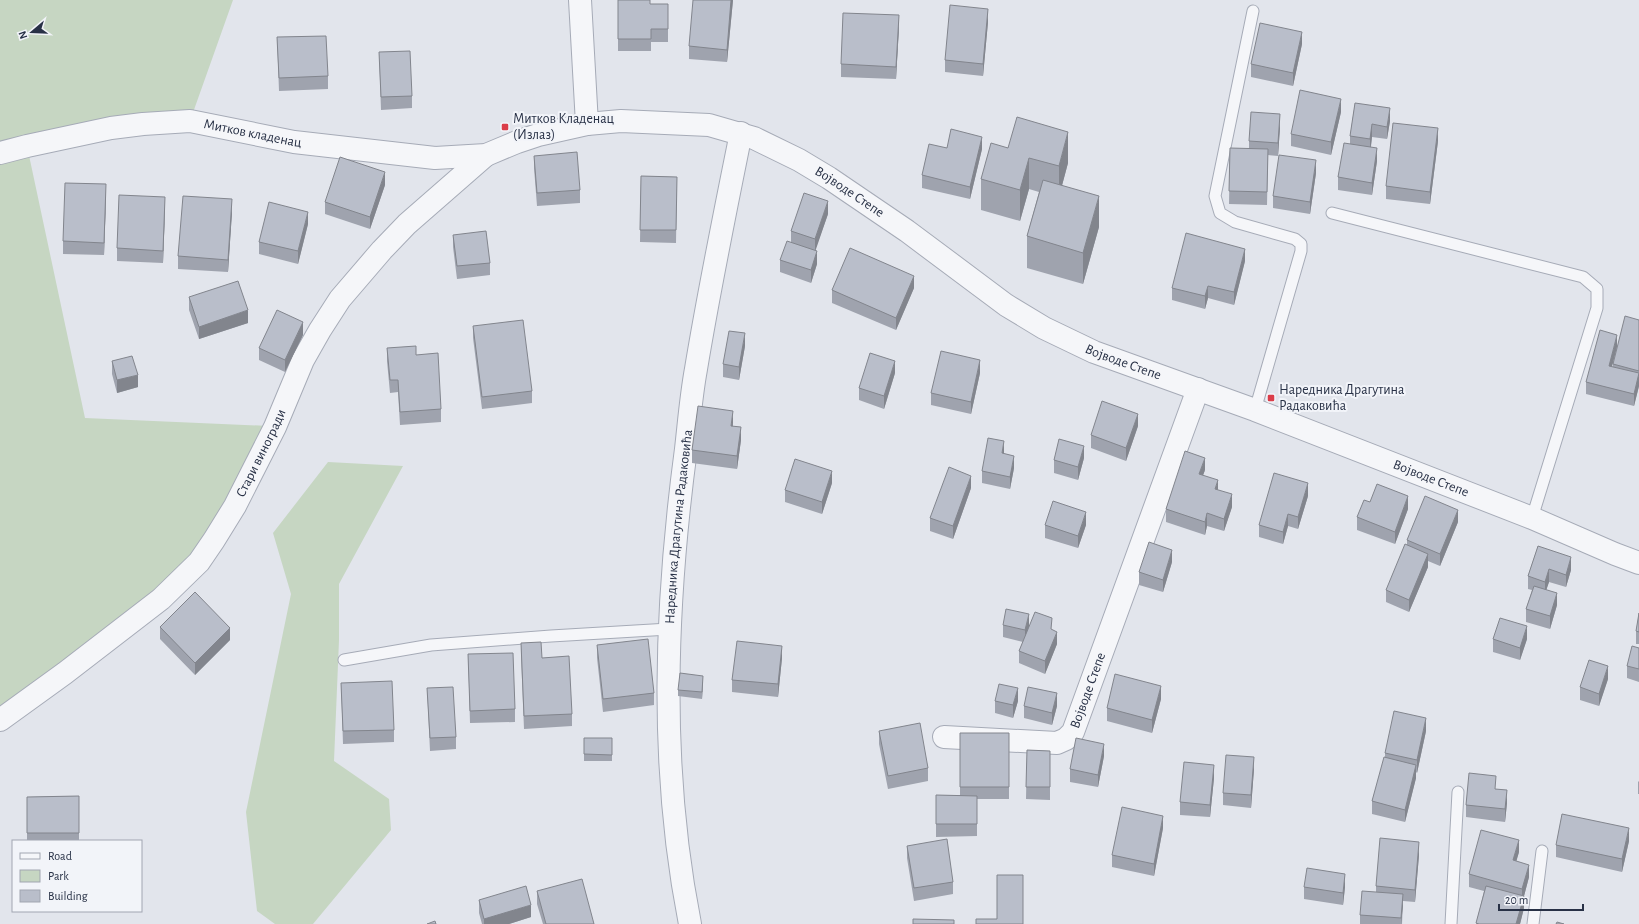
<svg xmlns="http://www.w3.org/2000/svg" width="1639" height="924" font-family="'Alegreya Sans',sans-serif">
<rect width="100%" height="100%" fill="#e2e5ec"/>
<path fill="#c6d6c2" d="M 0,0 L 233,0 L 190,121 L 27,146 L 85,418 L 270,426 L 199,551 L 64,669 L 0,722 Z
M 328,462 L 403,466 L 339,584 L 339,640 L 334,761 L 389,799 L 391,830 L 313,924 L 275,924 L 257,911 L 246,812 L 291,594 L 273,533 Z"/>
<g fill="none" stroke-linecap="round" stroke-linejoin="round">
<defs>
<path id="service" d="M 1253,11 L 1215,196 L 1220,213 L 1235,222 L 1295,239 L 1301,244 L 1301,251 L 1255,410
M 1332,213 L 1583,277 L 1597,289 L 1597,308 L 1532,518
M 344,660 L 431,645 L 551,636 L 669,629
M 1451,924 L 1458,792
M 1533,924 L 1542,851"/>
<g id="minor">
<path id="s1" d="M 0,720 L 65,673 L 161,599 L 199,562 L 214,540 L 235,506 L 275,427 L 303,360 L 320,330 L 340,299 L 382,250 L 407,224 L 486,155"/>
<path id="s2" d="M 944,737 L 1057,743 L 1066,739 L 1073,732 L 1198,389"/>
<path id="s3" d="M 690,924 C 659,768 665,606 686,449 C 689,423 691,396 696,369 C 709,290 725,212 741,133"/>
</g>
<g id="tertiary">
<path d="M 580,0 L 587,124"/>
<path id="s4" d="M 0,153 L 27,146 L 111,128 L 143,124 L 190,121 L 294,142 L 435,158 L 486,155 L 517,142 L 538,135 L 587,124 L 621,121 L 709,125 L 754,138 L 799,160 L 829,178 L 907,231 L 1006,305 L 1044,328 L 1094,352 L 1255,410 L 1532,518 L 1615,554 L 1639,563"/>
</g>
</defs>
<use href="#service" stroke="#a6abb7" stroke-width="13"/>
<use href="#minor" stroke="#a6abb7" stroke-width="24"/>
<use href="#tertiary" stroke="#a6abb7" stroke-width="24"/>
<use href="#service" stroke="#f5f6f9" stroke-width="11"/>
<use href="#minor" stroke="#f5f6f9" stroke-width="22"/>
<use href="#tertiary" stroke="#f5f6f9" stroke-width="22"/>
</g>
<path fill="#9fa3ae" d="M 618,0 L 650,4 L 668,4 L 668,42 L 651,42 L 651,51 L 618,51 Z
M 733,0 L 727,62 L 689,59 L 689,46 Z
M 988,22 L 983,76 L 945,72 L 945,60 Z
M 899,27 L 896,79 L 841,77 L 841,64 Z
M 277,37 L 328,76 L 328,89 L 279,91 Z
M 1302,44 L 1293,86 L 1251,77 L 1251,64 Z
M 379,52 L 412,96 L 412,108 L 381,110 Z
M 1355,103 L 1390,121 L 1387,139 L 1372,137 L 1371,147 L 1377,161 L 1372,195 L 1338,190 L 1338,177 L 1350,144 L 1350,136 Z
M 1341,112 L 1331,155 L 1291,146 L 1291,134 Z
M 1280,127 L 1278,156 L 1268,155 L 1267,205 L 1229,204 L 1230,148 L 1249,149 L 1249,141 Z
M 1438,141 L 1430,204 L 1386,199 L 1386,186 Z
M 947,148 L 982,149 L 970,199 L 922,188 L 922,175 Z
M 1008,148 L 1068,163 L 1062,185 L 1099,227 L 1083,284 L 1027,268 L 1027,236 L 1039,192 L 1029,189 L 1020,221 L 981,210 L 981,179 Z
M 534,156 L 580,190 L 580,203 L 537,206 L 534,168 Z
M 1316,173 L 1310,214 L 1273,208 L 1273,196 Z
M 641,176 L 677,177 L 676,243 L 640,242 Z
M 385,185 L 370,229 L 325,214 L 325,202 Z
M 106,197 L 104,255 L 63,254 L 63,241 Z
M 165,209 L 163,263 L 117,261 L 117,248 Z
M 232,212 L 228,272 L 178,269 L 178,256 Z
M 828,214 L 815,250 L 817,264 L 811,283 L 780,272 L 780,260 L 791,242 L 791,231 Z
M 308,224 L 298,264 L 259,254 L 259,242 Z
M 453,235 L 490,263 L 490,275 L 457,279 L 453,247 Z
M 1245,261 L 1234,305 L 1208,298 L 1205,309 L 1172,300 L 1172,288 Z
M 914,288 L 896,330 L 832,303 L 832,290 Z
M 189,297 L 248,323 L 199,339 L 189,310 Z
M 1639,320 L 1639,386 L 1634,406 L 1586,394 L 1586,382 L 1617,347 L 1612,366 L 1613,367 L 1613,364 Z
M 473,326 L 532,391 L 532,403 L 482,409 L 473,338 Z
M 303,335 L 285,372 L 259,360 L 259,348 Z
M 745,346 L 739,380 L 723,377 L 723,364 Z
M 387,348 L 441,409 L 441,422 L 400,425 L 398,392 L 390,393 L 387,361 Z
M 112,361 L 138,387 L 117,393 L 112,374 Z
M 895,373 L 884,409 L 859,400 L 859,388 Z
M 980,373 L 971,414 L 931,405 L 931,393 Z
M 733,423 L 733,427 L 741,440 L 737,469 L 692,463 L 692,450 Z
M 1138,426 L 1126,461 L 1091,448 L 1091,435 Z
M 1084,458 L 1078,480 L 1054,473 L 1054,460 Z
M 1014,468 L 1010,489 L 982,483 L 982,471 Z
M 1205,470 L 1203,475 L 1218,490 L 1232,507 L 1224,531 L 1207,526 L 1205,535 L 1166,522 L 1166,509 Z
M 832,483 L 822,514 L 785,502 L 785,490 Z
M 971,488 L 953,539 L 930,531 L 930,518 Z
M 1308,496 L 1298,529 L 1288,526 L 1283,544 L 1259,537 L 1259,525 Z
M 1370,502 L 1408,509 L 1395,544 L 1357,530 L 1357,517 Z
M 1458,522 L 1440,566 L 1428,561 L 1428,567 L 1409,612 L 1386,602 L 1386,590 L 1407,545 L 1407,540 Z
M 1045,525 L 1086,525 L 1078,548 L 1045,538 Z
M 1538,546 L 1571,570 L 1566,587 L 1549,582 L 1546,590 L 1557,605 L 1550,629 L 1526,622 L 1526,609 L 1532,590 L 1528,589 L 1528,576 Z
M 1172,562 L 1163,592 L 1139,585 L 1139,572 Z
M 1639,613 L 1639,644 L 1636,644 L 1636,631 Z
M 1003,625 L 1029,626 L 1052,630 L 1057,644 L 1045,674 L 1019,663 L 1019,651 L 1023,642 L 1003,637 Z
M 160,627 L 230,640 L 195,675 L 160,639 Z
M 1493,639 L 1527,639 L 1520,660 L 1493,652 Z
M 521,643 L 542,658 L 572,714 L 572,726 L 524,729 L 521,655 Z
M 597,645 L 654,693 L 654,705 L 603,712 L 597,658 Z
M 1639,648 L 1639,682 L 1627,678 L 1627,666 Z
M 468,654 L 515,709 L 515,722 L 470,723 Z
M 782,658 L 778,697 L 732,692 L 732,680 Z
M 1608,679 L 1599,706 L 1580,700 L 1580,687 Z
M 703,682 L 702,699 L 678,696 L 678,690 Z
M 341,683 L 394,730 L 394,742 L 343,744 Z
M 427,688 L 456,737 L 456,749 L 430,751 Z
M 1161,699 L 1152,733 L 1107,721 L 1107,708 Z
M 995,701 L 1018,701 L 1013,718 L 995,713 Z
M 1024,706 L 1057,706 L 1052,725 L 1024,718 Z
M 879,731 L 928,768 L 928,781 L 888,789 L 879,744 Z
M 1426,731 L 1417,773 L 1416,772 L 1416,778 L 1405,822 L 1372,814 L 1372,801 L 1385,757 L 1385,753 Z
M 960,733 L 1009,733 L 1009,799 L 977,799 L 977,836 L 936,837 L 936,795 L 960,795 Z
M 584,738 L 612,738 L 612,761 L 584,761 Z
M 1027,750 L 1050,751 L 1050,800 L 1026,799 Z
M 1104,756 L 1098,787 L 1070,782 L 1070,769 Z
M 1254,769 L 1251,808 L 1223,805 L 1223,793 Z
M 1214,778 L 1210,817 L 1180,815 L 1180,802 Z
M 1638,781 L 1639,782 L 1639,794 L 1638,794 Z
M 1496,789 L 1507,803 L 1505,822 L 1466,817 L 1466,805 Z
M 79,796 L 79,841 L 27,841 L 27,797 Z
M 1163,828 L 1154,876 L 1112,867 L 1112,855 Z
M 1629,841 L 1622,872 L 1556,857 L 1556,845 Z
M 907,846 L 953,882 L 953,894 L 914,901 L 907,858 Z
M 1519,852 L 1516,861 L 1529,877 L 1524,896 L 1524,908 L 1520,924 L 1476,924 L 1484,891 L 1469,887 L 1469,874 Z
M 1419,855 L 1415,902 L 1403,901 L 1402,924 L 1360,924 L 1360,915 L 1376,892 L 1376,886 Z
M 1304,887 L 1345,887 L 1343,905 L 1304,899 Z
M 537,891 L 594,924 L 543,924 L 537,904 Z
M 479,900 L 531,917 L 509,924 L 482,924 L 479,913 Z"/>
<path fill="#82858d" d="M 731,0 L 733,0 L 727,62 L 727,50 Z
M 988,9 L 988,22 L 983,76 L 983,64 Z
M 899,15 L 899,27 L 896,79 L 896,67 Z
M 1302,32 L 1302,44 L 1293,86 L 1293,73 Z
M 1341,99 L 1341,112 L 1331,155 L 1331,142 Z
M 1390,108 L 1390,121 L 1387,139 L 1387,127 Z
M 1280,114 L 1280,127 L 1278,156 L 1278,143 Z
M 1372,124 L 1372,137 L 1370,152 L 1370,139 Z
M 1438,128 L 1438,141 L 1430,204 L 1430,192 Z
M 1068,132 L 1068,163 L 1059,197 L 1059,166 Z
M 982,137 L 982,149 L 970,199 L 970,187 Z
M 1377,148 L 1377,161 L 1372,195 L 1372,183 Z
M 1029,158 L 1029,189 L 1020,221 L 1020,190 Z
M 1316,160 L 1316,173 L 1310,214 L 1310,202 Z
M 385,172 L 385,185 L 370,229 L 370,217 Z
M 106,184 L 106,197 L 104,255 L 104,243 Z
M 1099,196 L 1099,227 L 1083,284 L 1083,253 Z
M 165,197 L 165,209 L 163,263 L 163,251 Z
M 232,199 L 232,212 L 228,272 L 228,260 Z
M 828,201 L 828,214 L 815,252 L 815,239 Z
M 308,212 L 308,224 L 298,264 L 298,251 Z
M 1245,249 L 1245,261 L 1234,305 L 1234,292 Z
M 817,251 L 817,264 L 811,283 L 811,270 Z
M 914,276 L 914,288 L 896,330 L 896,318 Z
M 1208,286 L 1208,298 L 1205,309 L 1205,296 Z
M 248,310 L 248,323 L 199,339 L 199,327 Z
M 303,322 L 303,335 L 285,372 L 285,360 Z
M 745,333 L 745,346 L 739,380 L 739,367 Z
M 1617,335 L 1617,347 L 1609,378 L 1609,366 Z
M 980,360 L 980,373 L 971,414 L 971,402 Z
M 895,361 L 895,373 L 884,409 L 884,396 Z
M 1639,373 L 1639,386 L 1634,406 L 1634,394 Z
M 138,375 L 138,387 L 117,393 L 117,380 Z
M 733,411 L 733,423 L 731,439 L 731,426 Z
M 1138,414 L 1138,426 L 1126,461 L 1126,448 Z
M 741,427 L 741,440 L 737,469 L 737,456 Z
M 1004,441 L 1004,454 L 1002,453 Z
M 1084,446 L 1084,458 L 1078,480 L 1078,467 Z
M 1014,456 L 1014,468 L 1010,489 L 1010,477 Z
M 1205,458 L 1205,470 L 1199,486 L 1199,474 Z
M 832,471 L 832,483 L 822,514 L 822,502 Z
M 971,476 L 971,488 L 953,539 L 953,526 Z
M 1218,480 L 1218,492 L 1215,489 Z
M 1308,483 L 1308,496 L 1298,529 L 1298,517 Z
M 1232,494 L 1232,507 L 1224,531 L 1224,519 Z
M 1408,496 L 1408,509 L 1395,544 L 1395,532 Z
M 1458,510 L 1458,522 L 1440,566 L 1440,554 Z
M 1086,512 L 1086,525 L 1078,548 L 1078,536 Z
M 1207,513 L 1207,526 L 1205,535 L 1205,522 Z
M 1288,514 L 1288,526 L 1283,544 L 1283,532 Z
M 1172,550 L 1172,562 L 1163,592 L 1163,580 Z
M 1428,554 L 1428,567 L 1409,612 L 1409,600 Z
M 1571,557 L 1571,570 L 1566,587 L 1566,575 Z
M 1549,569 L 1549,582 L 1545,594 L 1545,582 Z
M 1557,593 L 1557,605 L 1550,629 L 1550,616 Z
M 1029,614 L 1029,627 L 1025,643 L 1025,630 Z
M 1527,626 L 1527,639 L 1520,660 L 1520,648 Z
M 230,628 L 230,640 L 195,675 L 195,663 Z
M 1057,632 L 1057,644 L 1045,674 L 1045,661 Z
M 782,646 L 782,658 L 778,697 L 778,684 Z
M 1608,666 L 1608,679 L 1599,706 L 1599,694 Z
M 703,676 L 703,682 L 702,699 L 702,692 Z
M 1161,686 L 1161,699 L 1152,733 L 1152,720 Z
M 1018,688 L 1018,701 L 1013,718 L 1013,705 Z
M 1057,693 L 1057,706 L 1052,725 L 1052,713 Z
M 1426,718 L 1426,731 L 1417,773 L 1417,760 Z
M 1104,744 L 1104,756 L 1098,787 L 1098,775 Z
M 1254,757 L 1254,769 L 1251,808 L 1251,795 Z
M 1214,765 L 1214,778 L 1210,817 L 1210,805 Z
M 1416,765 L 1416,778 L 1405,822 L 1405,810 Z
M 1507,790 L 1507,803 L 1505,822 L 1505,809 Z
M 1163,816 L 1163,828 L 1154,876 L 1154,864 Z
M 1629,828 L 1629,841 L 1622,872 L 1622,859 Z
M 1519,840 L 1519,852 L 1513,873 L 1513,860 Z
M 1419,842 L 1419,855 L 1415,902 L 1415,890 Z
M 1529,865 L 1529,877 L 1524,896 L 1524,908 L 1520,924 L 1516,924 L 1522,901 L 1522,889 Z
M 1345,874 L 1345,887 L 1343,905 L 1343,893 Z
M 1403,894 L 1403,906 L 1401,924 L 1401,918 Z
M 531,905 L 531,917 L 509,924 L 484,924 L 484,919 Z"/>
<path fill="#b9beca" stroke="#82858d" d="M 618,0 L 650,0 L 650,4 L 668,4 L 668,29 L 651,29 L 651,39 L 618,39 Z
M 693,0 L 731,0 L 727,50 L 689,46 Z
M 950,5 L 988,9 L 983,64 L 945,60 Z
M 843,13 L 899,15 L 896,67 L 841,64 Z
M 1260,23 L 1302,32 L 1293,73 L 1251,64 Z
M 326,36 L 328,76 L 279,78 L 277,37 Z
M 410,51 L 412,96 L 381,97 L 379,52 Z
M 1300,90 L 1341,99 L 1331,142 L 1291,134 Z
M 1355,103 L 1390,108 L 1387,127 L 1372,124 L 1370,139 L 1350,136 Z
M 1251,112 L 1280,114 L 1278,143 L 1249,141 Z
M 1017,117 L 1068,132 L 1059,166 L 1029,158 L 1020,190 L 981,179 L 991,143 L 1008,148 Z
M 1393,123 L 1438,128 L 1430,192 L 1386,186 Z
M 951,129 L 982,137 L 970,187 L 922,175 L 929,144 L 947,148 Z
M 1344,143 L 1377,148 L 1372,183 L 1338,177 Z
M 1230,148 L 1268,149 L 1267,192 L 1229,191 Z
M 577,152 L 580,190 L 537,193 L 534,156 Z
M 1279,155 L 1316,160 L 1310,202 L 1273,196 Z
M 340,157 L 385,172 L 370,217 L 325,202 Z
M 641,176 L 677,177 L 676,230 L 640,230 Z
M 1043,180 L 1099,196 L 1083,253 L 1027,236 Z
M 65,183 L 106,184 L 104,243 L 63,241 Z
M 804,193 L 828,201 L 815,239 L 791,231 Z
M 119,195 L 165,197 L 163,251 L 117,248 Z
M 183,196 L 232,199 L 228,260 L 178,256 Z
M 269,202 L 308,212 L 298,251 L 259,242 Z
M 486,231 L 490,263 L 457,266 L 453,235 Z
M 1186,233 L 1245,249 L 1234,292 L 1208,286 L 1205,296 L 1172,288 Z
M 787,241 L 817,251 L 811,270 L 780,260 Z
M 850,248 L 914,276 L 896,318 L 832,290 Z
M 238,281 L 248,310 L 199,327 L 189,297 Z
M 277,310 L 303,322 L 285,360 L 259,348 Z
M 1625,316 L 1639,320 L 1639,371 L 1613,364 Z
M 523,320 L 532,391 L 482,397 L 473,326 Z
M 1600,330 L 1617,335 L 1609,366 L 1639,373 L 1634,394 L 1586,382 Z
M 729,331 L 745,333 L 739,367 L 723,364 Z
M 416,346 L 416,355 L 438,353 L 441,409 L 400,412 L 398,380 L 390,380 L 387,348 Z
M 941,351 L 980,360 L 971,402 L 931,393 Z
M 870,353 L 895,361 L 884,396 L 859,388 Z
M 132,356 L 138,375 L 117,380 L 112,361 Z
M 1102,401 L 1138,414 L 1126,448 L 1091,435 Z
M 698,406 L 733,411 L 731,426 L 741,427 L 737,456 L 692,450 Z
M 988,438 L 1004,441 L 1002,453 L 1014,456 L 1010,477 L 982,471 Z
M 1059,439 L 1084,446 L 1078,467 L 1054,460 Z
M 1185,451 L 1205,458 L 1199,474 L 1218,480 L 1215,489 L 1232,494 L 1224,519 L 1207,513 L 1205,522 L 1166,509 Z
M 795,459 L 832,471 L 822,502 L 785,490 Z
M 949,467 L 971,476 L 953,526 L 930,518 Z
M 1274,473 L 1308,483 L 1298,517 L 1288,514 L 1283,532 L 1259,525 Z
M 1377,484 L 1408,496 L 1395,532 L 1357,517 L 1364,500 L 1370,502 Z
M 1425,496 L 1458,510 L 1440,554 L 1407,540 Z
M 1053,501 L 1086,512 L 1078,536 L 1045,525 Z
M 1149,542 L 1172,550 L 1163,580 L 1139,572 Z
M 1405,544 L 1428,554 L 1409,600 L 1386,590 Z
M 1538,546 L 1571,557 L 1566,575 L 1549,569 L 1545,582 L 1528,576 Z
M 1534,586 L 1557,593 L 1550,616 L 1526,609 Z
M 195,592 L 230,628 L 195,663 L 160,627 Z
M 1006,609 L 1029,614 L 1025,630 L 1003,625 Z
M 1035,612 L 1052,618 L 1051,629 L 1057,632 L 1045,661 L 1019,651 Z
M 1639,613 L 1639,632 L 1636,631 Z
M 1500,618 L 1527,626 L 1520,648 L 1493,639 Z
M 648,639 L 654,693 L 603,699 L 597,645 Z
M 737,641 L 782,646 L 778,684 L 732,680 Z
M 541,642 L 542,658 L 569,656 L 572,714 L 524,716 L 521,643 Z
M 1632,646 L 1639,648 L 1639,669 L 1627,666 Z
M 513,653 L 515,709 L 470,711 L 468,654 Z
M 1589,660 L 1608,666 L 1599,694 L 1580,687 Z
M 680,673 L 703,676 L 702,692 L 678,690 Z
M 1115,674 L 1161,686 L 1152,720 L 1107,708 Z
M 392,681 L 394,730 L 343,731 L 341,683 Z
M 999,684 L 1018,688 L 1013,705 L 995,701 Z
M 453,687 L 456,737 L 430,738 L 427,688 Z
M 1028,687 L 1057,693 L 1052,713 L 1024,706 Z
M 1394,711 L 1426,718 L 1417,760 L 1385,753 Z
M 920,723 L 928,768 L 888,776 L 879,731 Z
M 960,733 L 1009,733 L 1009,787 L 960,787 Z
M 584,738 L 612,738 L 612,755 L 584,754 Z
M 1076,738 L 1104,744 L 1098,775 L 1070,769 Z
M 1027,750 L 1050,751 L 1050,787 L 1026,787 Z
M 1226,755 L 1254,757 L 1251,795 L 1223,793 Z
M 1384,757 L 1416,765 L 1405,810 L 1372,801 Z
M 1184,762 L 1214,765 L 1210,805 L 1180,802 Z
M 1469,773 L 1496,776 L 1495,789 L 1507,790 L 1505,809 L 1466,805 Z
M 936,795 L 977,796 L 977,824 L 936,824 Z
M 79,796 L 79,833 L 27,833 L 27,797 Z
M 1122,807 L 1163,816 L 1154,864 L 1112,855 Z
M 1562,814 L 1629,828 L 1622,859 L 1556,845 Z
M 1481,830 L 1519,840 L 1513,860 L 1529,865 L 1522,889 L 1469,874 Z
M 1380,838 L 1419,842 L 1415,890 L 1376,886 Z
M 947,839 L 953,882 L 914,888 L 907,846 Z
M 1307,868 L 1345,874 L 1343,893 L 1304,887 Z
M 997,875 L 1023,875 L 1023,924 L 976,924 L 976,919 L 997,919 Z
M 582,879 L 594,924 L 546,924 L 537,891 Z
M 526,886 L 531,905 L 484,919 L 479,900 Z
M 1486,886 L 1524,896 L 1516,924 L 1479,924 L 1476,923 Z
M 1362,891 L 1403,894 L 1401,918 L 1360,915 Z
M 913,919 L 954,920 L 954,924 L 913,924 Z
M 435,921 L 436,924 L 427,924 Z
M 1557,922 L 1564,924 L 1556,924 Z"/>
<g fill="#db3d49" stroke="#f2f4f9" stroke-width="1.5">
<rect x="501" y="123" width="8" height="8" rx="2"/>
<rect x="1267" y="394" width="8" height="8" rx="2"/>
</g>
<g text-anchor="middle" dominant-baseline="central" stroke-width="4" stroke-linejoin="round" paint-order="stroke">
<g font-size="14" fill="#283146" stroke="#f2f4f9" text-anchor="start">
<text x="513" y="119">Митков Кладенац<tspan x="513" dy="16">(Излаз)</tspan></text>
<text x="1279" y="390">Наредника Драгутина<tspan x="1279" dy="16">Радаковића</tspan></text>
</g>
<g font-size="14" fill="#283146" stroke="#f2f4f9">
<text stroke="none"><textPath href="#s4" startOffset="257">Митков кладенац</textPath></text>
<text stroke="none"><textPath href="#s4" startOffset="877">Војводе Степе</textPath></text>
<text stroke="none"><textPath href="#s4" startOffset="1201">Војводе Степе</textPath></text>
<text stroke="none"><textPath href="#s1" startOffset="380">Стари виногради</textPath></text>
<text stroke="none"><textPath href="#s4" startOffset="1530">Војводе Степе</textPath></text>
<text stroke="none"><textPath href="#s3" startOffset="399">Наредника Драгутина Радаковића</textPath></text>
<text stroke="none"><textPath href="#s2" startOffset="177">Војводе Степе</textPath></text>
</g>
</g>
<rect x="12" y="840" width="130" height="72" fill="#f2f4f9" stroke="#a1a6b1"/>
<rect x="20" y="853" width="20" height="6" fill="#f5f6f9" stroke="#a1a6b1"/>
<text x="48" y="860" font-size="12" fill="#283146">Road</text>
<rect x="20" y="870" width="20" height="12" fill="#c6d6c2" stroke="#a1a6b1"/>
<text x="48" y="880" font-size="12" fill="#283146">Park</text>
<rect x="20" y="890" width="20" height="12" fill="#b9beca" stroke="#a1a6b1"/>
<text x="48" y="900" font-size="12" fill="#283146">Building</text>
<g transform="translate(32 32) rotate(251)" stroke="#f2f4f9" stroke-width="3" paint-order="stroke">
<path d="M0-3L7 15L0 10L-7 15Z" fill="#283146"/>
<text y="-6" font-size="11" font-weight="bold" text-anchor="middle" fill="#283146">N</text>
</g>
<path d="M1499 904v6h84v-6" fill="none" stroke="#283146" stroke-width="2"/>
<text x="1505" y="904" font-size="12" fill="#283146" stroke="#f2f4f9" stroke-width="3" paint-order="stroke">20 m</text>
</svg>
